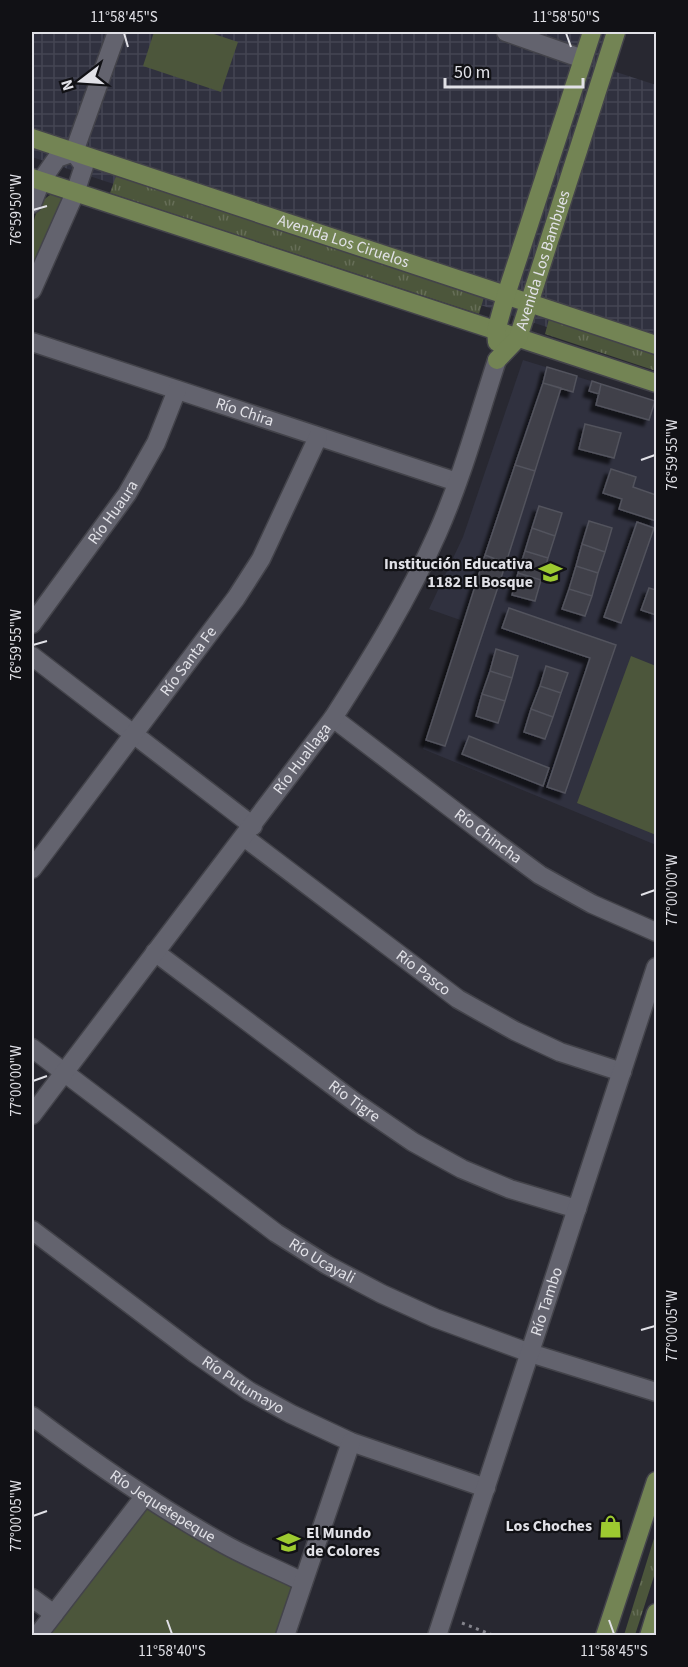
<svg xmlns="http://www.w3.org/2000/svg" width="688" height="1667" font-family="'Source Sans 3',sans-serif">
<defs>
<pattern id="industrial-grid" width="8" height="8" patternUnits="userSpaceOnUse" patternTransform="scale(1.5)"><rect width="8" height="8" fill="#30313f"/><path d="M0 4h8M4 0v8" fill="none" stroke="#444552"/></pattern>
<pattern id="grass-tufts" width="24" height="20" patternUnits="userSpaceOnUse" patternTransform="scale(1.5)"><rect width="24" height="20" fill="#4c563b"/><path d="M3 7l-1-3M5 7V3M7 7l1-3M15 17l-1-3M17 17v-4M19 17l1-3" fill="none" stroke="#666e57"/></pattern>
<filter id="shadow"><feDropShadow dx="-5.5" dy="5.5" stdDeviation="1.5" flood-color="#0009"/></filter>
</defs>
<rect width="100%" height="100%" fill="#282831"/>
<path fill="#30313f" d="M 523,360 L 656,401 L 656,845 L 423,749 L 463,621 L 429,609 L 463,537 Z"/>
<path fill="url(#industrial-grid)" d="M 32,32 L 626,32 L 613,71 L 656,85 L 656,363 L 32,157 Z"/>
<path fill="url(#grass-tufts)" d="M 116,176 L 484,297 L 479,314 L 110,193 Z
M 549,319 L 656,353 L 656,371 L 545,334 Z
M 656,1532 L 656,1570 L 635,1635 L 624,1635 Z"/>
<path fill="#4c563b" d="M 154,32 L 208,32 L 238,42 L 221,92 L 143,66 Z
M 52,194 L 62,198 L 63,206 L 32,274 C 32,249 27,206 52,194 Z
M 631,656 L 656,666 L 656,835 L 577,803 Z
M 144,1497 L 303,1582 L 285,1635 L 38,1636 Z"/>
<path fill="#3f4049" stroke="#52535d" stroke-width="1.5" filter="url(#shadow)" d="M 547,367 L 577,376 L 573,392 L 543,383 Z
M 592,381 L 601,384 L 599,394 L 589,391 Z
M 543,383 L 561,388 L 535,471 L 515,465 Z
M 601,384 L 655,401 L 649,420 L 596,405 Z
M 585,424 L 621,433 L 614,458 L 579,449 Z
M 515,465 L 535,471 L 506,563 L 485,555 Z
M 611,469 L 636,477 L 633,487 L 656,495 L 656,521 L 619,509 L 622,499 L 603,493 Z
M 539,506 L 562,513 L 555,536 L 532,528 Z
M 589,521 L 612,528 L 605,552 L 582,544 Z
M 637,522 L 654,528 L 621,623 L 604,617 Z
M 532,528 L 555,536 L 548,558 L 525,551 Z
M 582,544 L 605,552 L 598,573 L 576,566 Z
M 525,551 L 548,558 L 541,580 L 518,573 Z
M 485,555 L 506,563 L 445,746 L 426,740 Z
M 576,566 L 598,573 L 592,596 L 569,589 Z
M 518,573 L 541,580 L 535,601 L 512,595 Z
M 649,588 L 656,590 L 656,615 L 641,610 Z
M 569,589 L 592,596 L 585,616 L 562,609 Z
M 509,608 L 616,645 L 565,793 L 547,787 L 590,658 L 502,628 Z
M 496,649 L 518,656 L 512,678 L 490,671 Z
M 546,666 L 568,673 L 561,693 L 540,686 Z
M 490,671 L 512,678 L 505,701 L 482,694 Z
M 540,686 L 561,693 L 553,717 L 531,709 Z
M 482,694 L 505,701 L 498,723 L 476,716 Z
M 531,709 L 553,717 L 545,739 L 524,732 Z
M 469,736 L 549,768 L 543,786 L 462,754 Z"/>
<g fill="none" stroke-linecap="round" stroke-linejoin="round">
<defs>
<g id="minor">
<path d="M 506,32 L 583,59"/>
<path d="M 74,152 L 117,32"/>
<path d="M 32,204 L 41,181 L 57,158 L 74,152"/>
<path d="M 32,290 L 75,193 L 84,166 L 74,152"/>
<path id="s1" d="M 32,342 L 457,482"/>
<path id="s2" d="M 32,624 L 127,494 L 156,443 L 177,390"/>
<path d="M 32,656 L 253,826"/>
<path id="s3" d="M 333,718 L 498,844 L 540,875 L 592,904 L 656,932"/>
<path id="s4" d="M 244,837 L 458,999 L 515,1031 L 560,1052 L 622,1072"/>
<path id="s5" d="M 32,869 L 236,598 L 261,559 L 318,437"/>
<path id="s6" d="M 155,952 L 356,1103 L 413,1142 L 462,1169 L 510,1189 L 577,1209"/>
<path id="s7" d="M 32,1048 L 276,1233 L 327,1265 L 382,1294 L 435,1318 L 530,1353 L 656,1392"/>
<path id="s8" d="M 32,1115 L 333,718 C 371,659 408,599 437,534 C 462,478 478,418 497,360"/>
<path id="s9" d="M 32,1230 L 196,1354 L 249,1391 L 291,1414 L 351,1442 L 486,1488"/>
<path id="s10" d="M 32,1416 C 93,1462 156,1506 224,1544 C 249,1558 277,1569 303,1582"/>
<path d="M 32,1598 L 54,1614"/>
<path d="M 37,1636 L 144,1497"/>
<path d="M 285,1636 L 351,1442"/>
<path id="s11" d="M 437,1636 L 656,967"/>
</g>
<g id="major">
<path id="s12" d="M 32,138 L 656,345"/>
<path d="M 32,178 L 656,383"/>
<path d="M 497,342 L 496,331 L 506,295 L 592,32"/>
<path id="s13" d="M 497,360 L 518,338 L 616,32"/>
<path d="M 605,1636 L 656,1481"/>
<path d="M 649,1636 L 656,1613"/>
</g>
</defs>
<use href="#minor" stroke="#43434a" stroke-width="21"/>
<use href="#major" stroke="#43434a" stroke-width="21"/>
<path stroke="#83838b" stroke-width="3" stroke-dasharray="3 4.5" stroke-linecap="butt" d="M 462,1623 L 495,1636"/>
<use href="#minor" stroke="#63636e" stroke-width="18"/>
<use href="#major" stroke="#738454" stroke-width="18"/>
</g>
<path fill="none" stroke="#e1e1e7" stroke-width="2" d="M 124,33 L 128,47M 566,33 L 571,47M 33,210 L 47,206M 641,460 L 655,455M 33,645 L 47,641M 641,895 L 655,890M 33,1081 L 47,1076M 641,1330 L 655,1326M 33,1516 L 47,1511M 167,1620 L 172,1634M 609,1620 L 614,1634"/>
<defs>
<symbol id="school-bare" viewBox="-9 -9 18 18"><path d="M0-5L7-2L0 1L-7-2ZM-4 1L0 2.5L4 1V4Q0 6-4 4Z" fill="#9dca30" stroke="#111115" stroke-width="2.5" paint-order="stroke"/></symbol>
<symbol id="shop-bare" viewBox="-9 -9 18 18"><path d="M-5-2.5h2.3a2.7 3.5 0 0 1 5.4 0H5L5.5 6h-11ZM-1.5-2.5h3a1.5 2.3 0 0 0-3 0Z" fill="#9dca30" stroke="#111115" stroke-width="2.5" paint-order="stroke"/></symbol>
</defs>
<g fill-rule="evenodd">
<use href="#school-bare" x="534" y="556" width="33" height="33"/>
<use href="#shop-bare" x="594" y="1510" width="33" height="33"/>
<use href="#school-bare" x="272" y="1526" width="33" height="33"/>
</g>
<g text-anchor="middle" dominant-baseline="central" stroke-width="4.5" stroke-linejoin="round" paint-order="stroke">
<g font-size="16" fill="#e1e1e7" stroke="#111115">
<text stroke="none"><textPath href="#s12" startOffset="328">Avenida Los Ciruelos</textPath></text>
<text stroke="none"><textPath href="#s13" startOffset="112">Avenida Los Bambues</textPath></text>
<text stroke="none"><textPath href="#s1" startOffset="224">Río Chira</textPath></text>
<text stroke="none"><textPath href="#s2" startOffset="138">Río Huaura</textPath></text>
<text stroke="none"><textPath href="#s5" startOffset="260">Río Santa Fe</textPath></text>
<text stroke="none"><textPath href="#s8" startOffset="447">Río Huallaga</textPath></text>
<text stroke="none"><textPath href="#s3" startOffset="195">Río Chincha</textPath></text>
<text stroke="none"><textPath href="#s4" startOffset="225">Río Pasco</textPath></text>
<text stroke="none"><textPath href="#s6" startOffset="249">Río Tigre</textPath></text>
<text stroke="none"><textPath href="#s7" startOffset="360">Río Ucayali</textPath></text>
<text stroke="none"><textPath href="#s11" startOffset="352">Río Tambo</textPath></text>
<text stroke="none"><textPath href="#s9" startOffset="262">Río Putumayo</textPath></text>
<text stroke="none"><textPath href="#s10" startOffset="159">Río Jequetepeque</textPath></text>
</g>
<g font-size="16" font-weight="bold" fill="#e1e1e7" stroke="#111115" text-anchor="end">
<text x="533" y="564">Institución Educativa<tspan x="533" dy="18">1182 El Bosque</tspan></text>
<text x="592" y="1526">Los Choches</text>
<text x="306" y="1533" text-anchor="start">El Mundo<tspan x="306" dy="18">de Colores</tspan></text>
</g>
</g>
<rect width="688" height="1667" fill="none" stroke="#111115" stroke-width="66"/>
<g transform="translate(81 81) rotate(253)" stroke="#111115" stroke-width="4.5" paint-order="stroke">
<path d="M0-4.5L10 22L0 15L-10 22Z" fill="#e1e1e7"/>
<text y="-9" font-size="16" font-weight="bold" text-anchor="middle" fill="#e1e1e7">N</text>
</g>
<path d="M445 78v9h138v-9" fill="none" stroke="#e1e1e7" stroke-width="3"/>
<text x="454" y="78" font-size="18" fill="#e1e1e7" stroke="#111115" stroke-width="4.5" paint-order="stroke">50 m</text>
<rect x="33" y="33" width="622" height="1601" fill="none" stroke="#e1e1e7" stroke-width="2"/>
<g font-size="15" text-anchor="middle" fill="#e1e1e7">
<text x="124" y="22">11°58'45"S</text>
<text x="566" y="22">11°58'50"S</text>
<text transform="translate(16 210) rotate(-90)" y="5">76°59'50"W</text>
<text transform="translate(672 455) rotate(-90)" y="5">76°59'55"W</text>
<text transform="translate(16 645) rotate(-90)" y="5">76°59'55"W</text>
<text transform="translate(672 890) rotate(-90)" y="5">77°00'00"W</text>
<text transform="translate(16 1081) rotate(-90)" y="5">77°00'00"W</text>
<text transform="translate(672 1326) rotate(-90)" y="5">77°00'05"W</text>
<text transform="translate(16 1516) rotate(-90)" y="5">77°00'05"W</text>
<text x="172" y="1656">11°58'40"S</text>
<text x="614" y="1656">11°58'45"S</text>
</g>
</svg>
